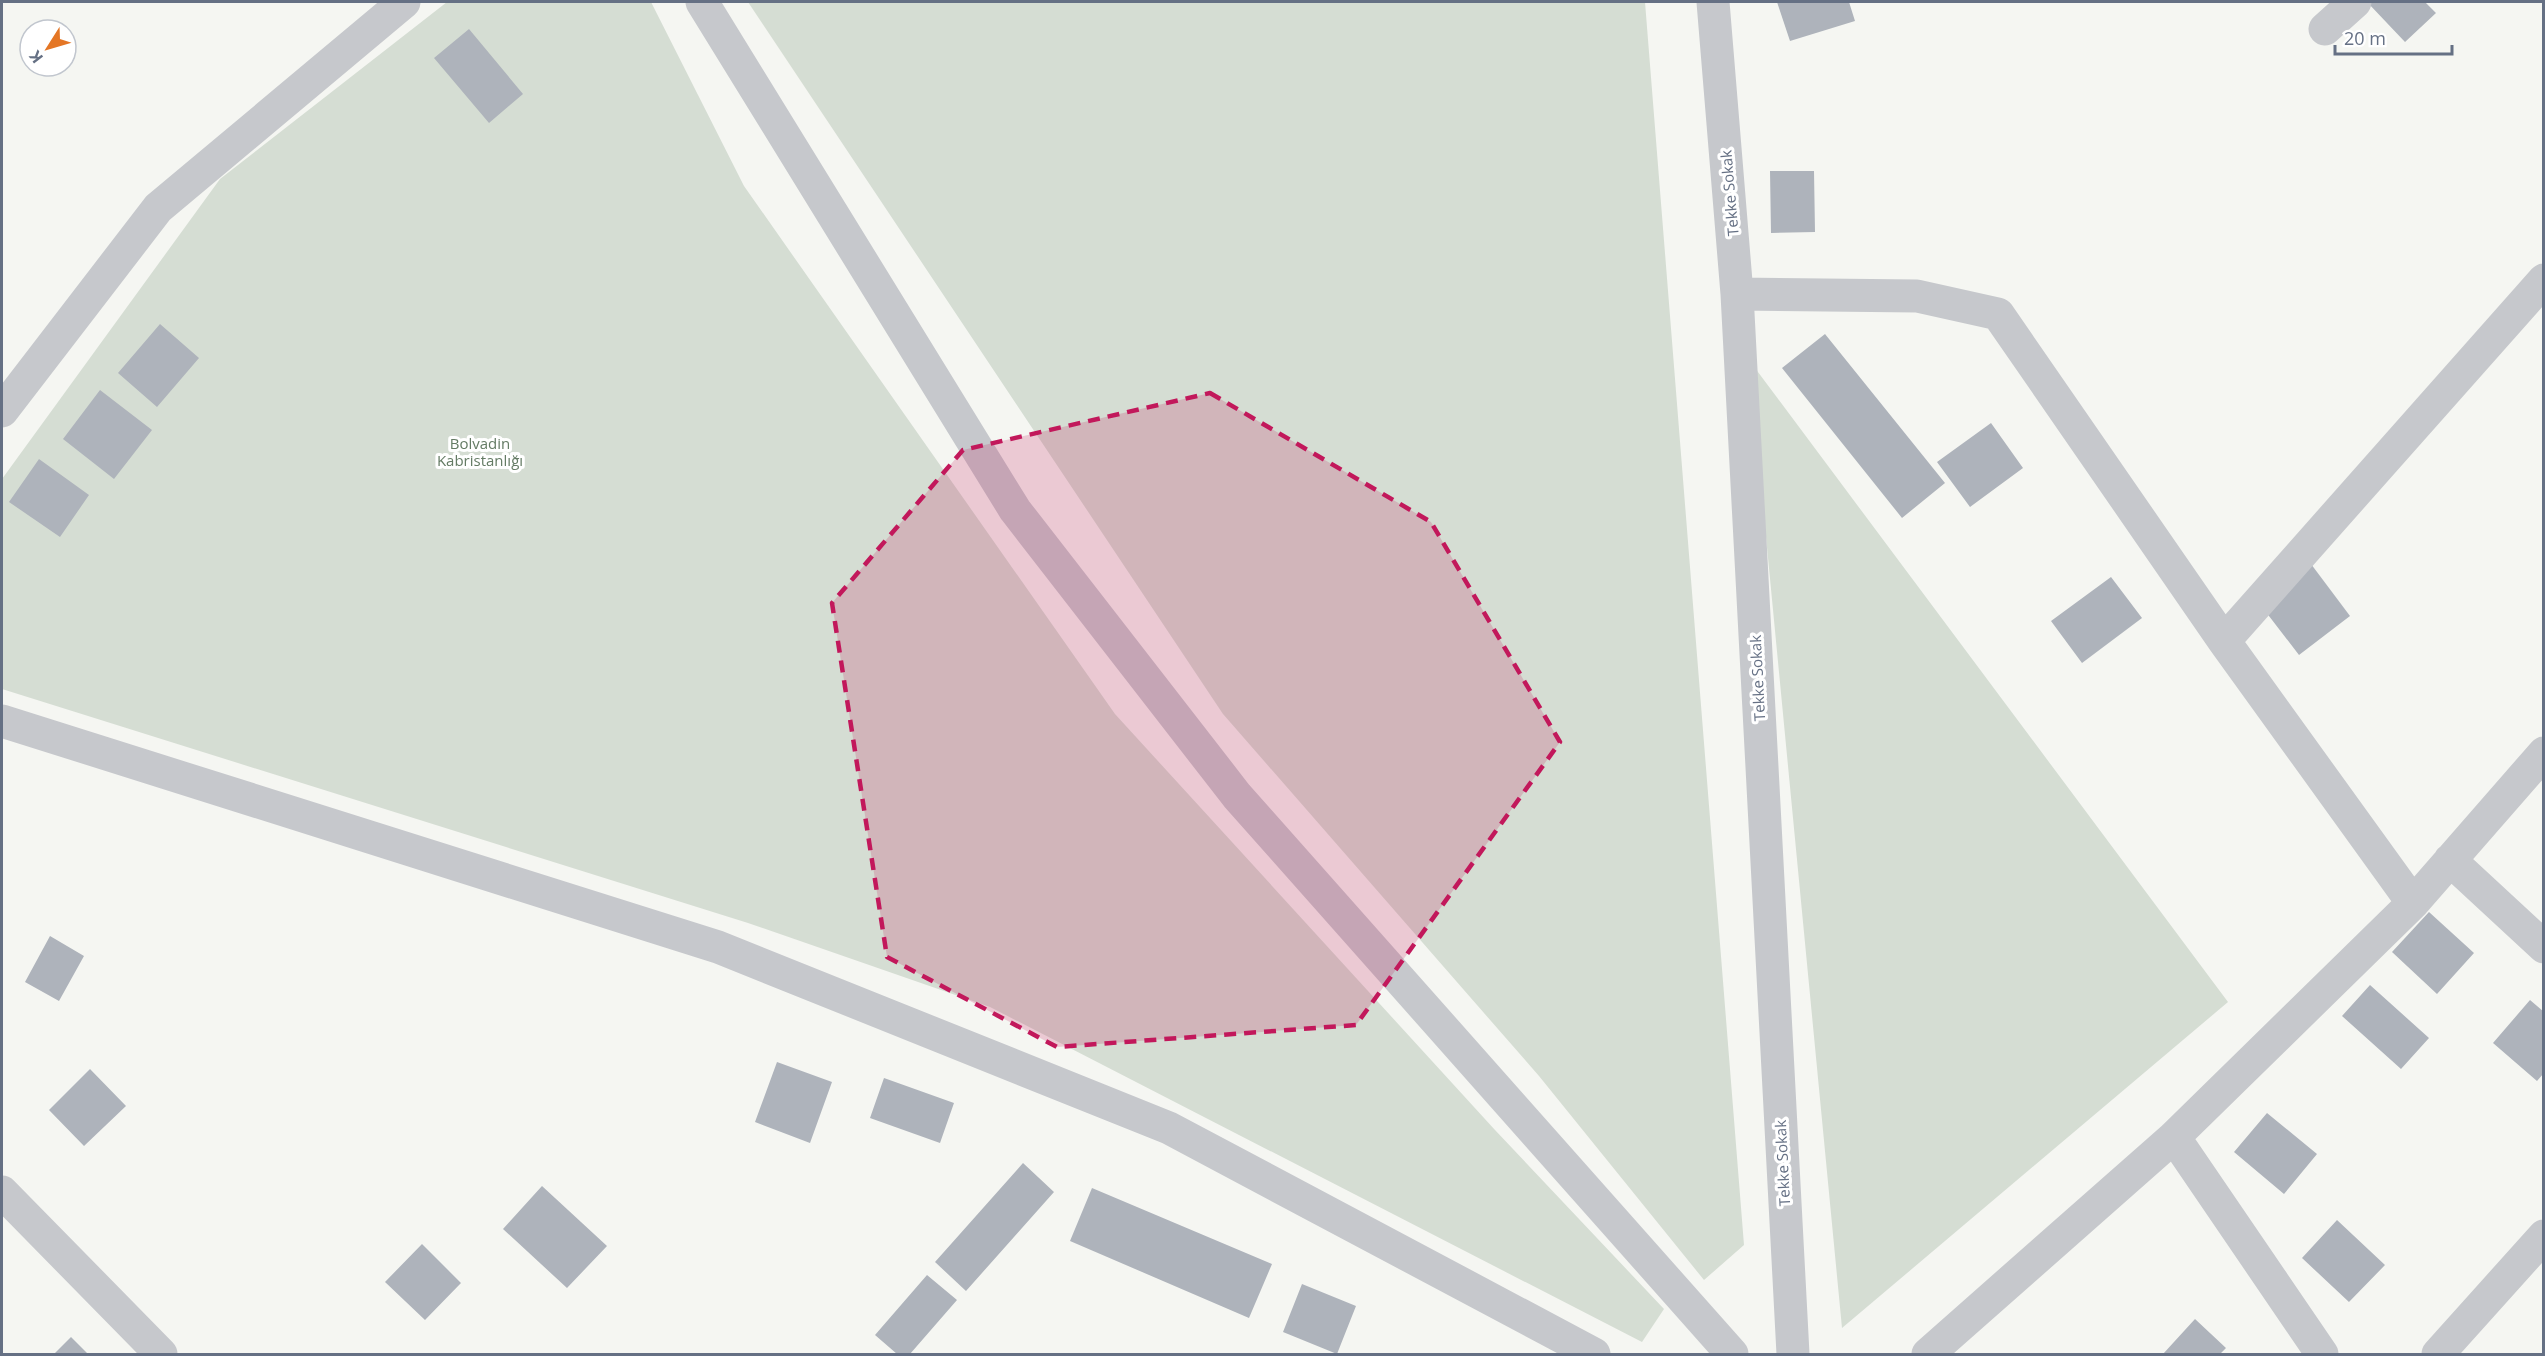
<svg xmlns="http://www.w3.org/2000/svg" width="2545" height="1356" font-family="'Open Sans',sans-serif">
<rect width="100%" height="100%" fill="#f5f6f2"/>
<path fill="#d5ddd3" d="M 447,2 L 651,2 L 744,186 L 1115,714 L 1495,1130 L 1664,1309 L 1642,1342 L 990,1007 L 748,923 L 2,689 L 2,479 L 220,179 Z
M 748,2 L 1645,2 L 1744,1245 L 1704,1280 L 1539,1076 L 1223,714 Z
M 1749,360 L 2228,1002 L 1842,1328 Z"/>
<path fill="#aeb3bb" d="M 1777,2 L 1849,2 L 1855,21 L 1790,41 Z
M 2370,2 L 2425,2 L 2436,13 L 2405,42 L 2368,3 Z
M 469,29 L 523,94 L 489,123 L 434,58 Z
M 1770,171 L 1814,171 L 1815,232 L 1771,233 Z
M 160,324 L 199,358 L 157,407 L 118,373 Z
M 1825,334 L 1945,483 L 1902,518 L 1782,368 Z
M 100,390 L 152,430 L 114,479 L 63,439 Z
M 1991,423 L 2023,468 L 1970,507 L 1937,462 Z
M 39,459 L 89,495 L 60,537 L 9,502 Z
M 2311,564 L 2350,616 L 2299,655 L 2259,603 Z
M 2111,577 L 2142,618 L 2082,663 L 2051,621 Z
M 2429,912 L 2474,953 L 2437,994 L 2392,952 Z
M 50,936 L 84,956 L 59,1001 L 25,982 Z
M 2370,985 L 2429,1038 L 2401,1069 L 2342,1016 Z
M 2530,1000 L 2544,1012 L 2544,1073 L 2537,1081 L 2493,1043 Z
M 777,1062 L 832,1082 L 810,1143 L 755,1122 Z
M 90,1069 L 126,1106 L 84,1146 L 49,1110 Z
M 884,1078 L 954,1103 L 940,1143 L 870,1118 Z
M 2267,1113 L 2317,1154 L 2284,1194 L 2234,1152 Z
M 1023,1163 L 1054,1192 L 966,1291 L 935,1262 Z
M 542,1186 L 607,1246 L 567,1288 L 503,1229 Z
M 1092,1188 L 1272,1264 L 1249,1318 L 1070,1241 Z
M 2337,1220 L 2385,1265 L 2349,1302 L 2302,1258 Z
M 422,1244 L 461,1283 L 425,1320 L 385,1282 Z
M 927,1275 L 957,1300 L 910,1354 L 897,1354 L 875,1335 Z
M 1302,1284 L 1356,1306 L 1337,1354 L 1283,1332 Z
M 2195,1319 L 2226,1348 L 2220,1354 L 2163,1354 Z
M 71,1337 L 88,1354 L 54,1354 Z"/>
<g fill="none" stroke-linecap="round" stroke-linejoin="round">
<path stroke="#c6c8cc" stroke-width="33" d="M 702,2 L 1015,510 L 1237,796 L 1732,1354
M 1713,2 L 1737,294 L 1793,1354
M 2325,29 L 2355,2
M 1737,294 L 1917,296 L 1998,314 L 2224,641 L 2413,903
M 2,411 L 158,208 L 404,2
M 2224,641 L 2544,280
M 2,721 L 718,947 L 1169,1128 L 1594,1354
M 2450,860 L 2544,947
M 2174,1137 L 2322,1354
M 2,1192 L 161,1354
M 1928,1354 L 2174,1137 L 2413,903 L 2544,753
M 2438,1354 L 2544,1236"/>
</g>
<path fill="#c2185b" fill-opacity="0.2" stroke="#c2185b" stroke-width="4.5" stroke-dasharray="12 8" stroke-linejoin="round" d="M 1210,393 L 1431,522 L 1560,742 L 1356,1025 L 1057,1047 L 887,957 L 832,603 L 963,450 Z"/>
<g text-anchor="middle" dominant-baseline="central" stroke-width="6" stroke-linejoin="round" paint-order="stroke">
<g font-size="15" fill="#657084" stroke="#fff">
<text transform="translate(1729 193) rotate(-95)">Tekke Sokak</text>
<text transform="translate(1757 678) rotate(-93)">Tekke Sokak</text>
<text transform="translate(1782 1163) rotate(-93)">Tekke Sokak</text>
</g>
<g font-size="15" fill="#647b64" stroke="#fff">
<text x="480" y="443">Bolvadin<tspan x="480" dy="17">Kabristanlığı</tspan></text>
</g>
</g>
<rect width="2545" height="1356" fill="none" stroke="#657084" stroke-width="6"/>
<g transform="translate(48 48) rotate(233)"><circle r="28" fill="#ffffff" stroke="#c1c6ce" stroke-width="1.5"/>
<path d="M0-4.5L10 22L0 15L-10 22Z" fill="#e47625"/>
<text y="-9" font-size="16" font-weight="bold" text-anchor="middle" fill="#657084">K</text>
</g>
<path d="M2335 45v9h117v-9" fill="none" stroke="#657084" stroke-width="3"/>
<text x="2344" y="45" font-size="18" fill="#657084" stroke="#ffffff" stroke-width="4.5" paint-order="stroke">20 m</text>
</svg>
